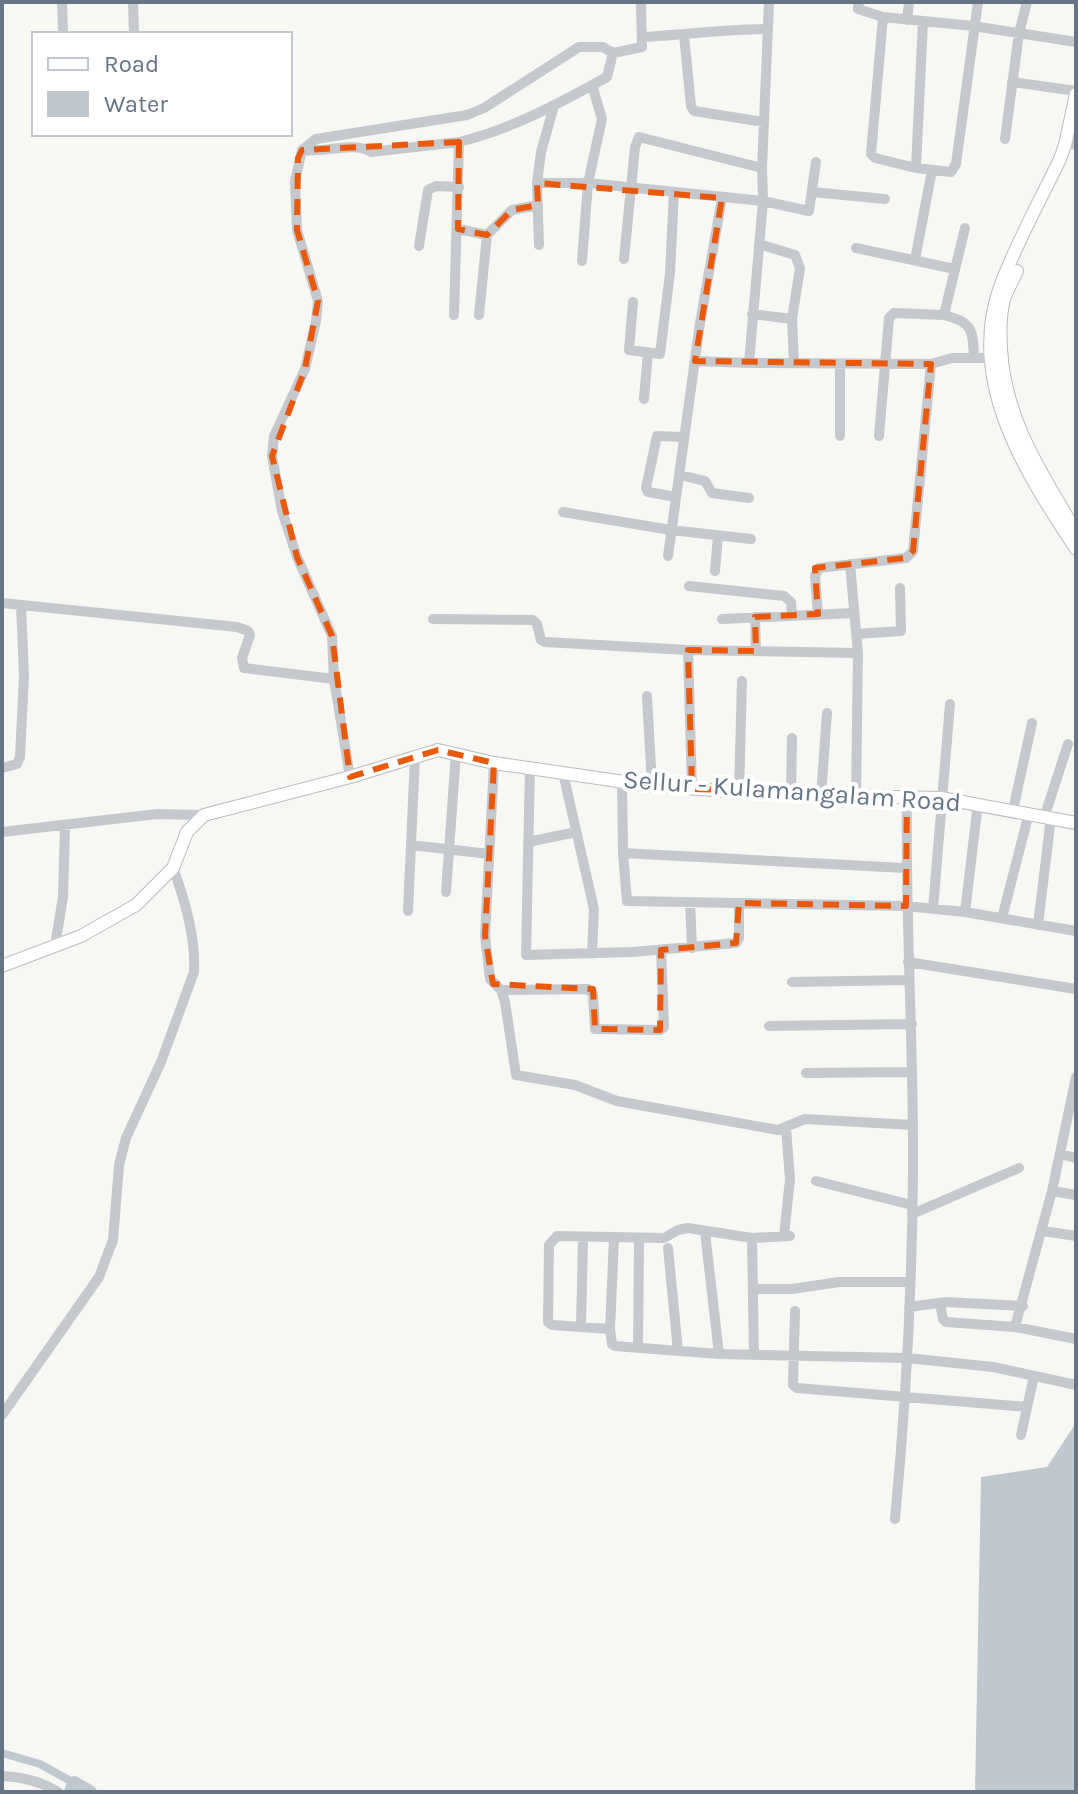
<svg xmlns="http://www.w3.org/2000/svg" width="1078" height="1794" font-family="Karla,sans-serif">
<rect width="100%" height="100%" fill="#f7f7f4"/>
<path fill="#bfc8ce" d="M 1076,1423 L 1076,1792 L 975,1792 L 981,1477 L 1047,1467 Z"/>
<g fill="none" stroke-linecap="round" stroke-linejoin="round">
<path stroke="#bfc8ce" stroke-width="8" d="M 2,1753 L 40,1764 L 74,1783"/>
<path stroke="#bfc8ce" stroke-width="14" d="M 71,1792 L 74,1783 L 90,1792"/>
<defs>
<path id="major" d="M 1076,94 L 1065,145 L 1060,159 C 1040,201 1016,243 1000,287 C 966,382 1026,473 1076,549
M 1017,271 C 1013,280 1007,290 1004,299 C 1000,315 1000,333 1001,349 C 1005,420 1041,472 1076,532
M 2,966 L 81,936 L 136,905 L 173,868 L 187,832 L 204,815 L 350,777 L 438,750 L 494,763 L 652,786 L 791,795 L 941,798 L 1076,823"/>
</defs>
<use href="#major" stroke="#b8bcc0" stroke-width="14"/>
<path stroke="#c5c8cc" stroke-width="10" d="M 62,2 L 63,34
M 133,2 L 134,34
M 769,2 L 762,168 L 763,201 L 749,363 L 931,364 L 952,358 L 996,358
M 859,2 L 858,9 L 883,17 L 973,26 L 1076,42
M 883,17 L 871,154 L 875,158 L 916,168 L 951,172 L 956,164 L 978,2
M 907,20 L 909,2
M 684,35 L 691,106 L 694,111 L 764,122
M 643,37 C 685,35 726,29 768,29
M 1012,82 L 1076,91
M 1005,139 L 1019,33 L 1027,2
M 1072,144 L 1076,145
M 302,150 C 324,153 355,141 371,152 L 459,142
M 916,168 L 923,21
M 537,183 L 541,152 L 554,106
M 812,192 L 885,199
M 965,228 L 944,315 C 972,322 973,329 974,358
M 458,229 L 487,235 L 479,315
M 487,235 L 512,210 L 538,205
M 759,244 L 795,255 L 800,268 L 792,319 L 794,363
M 539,245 L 537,183 L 588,183 L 763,201 L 809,211 L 816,162
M 419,246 L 428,190 L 436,186 L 459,187
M 856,248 L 955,269
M 624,259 L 635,147 L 639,137 L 762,168
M 915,260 L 932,170
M 582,261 L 588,183 L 602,119 L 592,85
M 633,302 L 629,350 L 660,354 L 670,273 L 674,192
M 752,314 L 792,319
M 454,315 L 459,142 C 512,129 560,103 607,77 L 613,53 L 642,47 L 641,2
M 695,361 L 749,363
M 644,399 L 648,352
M 840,436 L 840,364
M 879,436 L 889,318 L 894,313 L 944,315
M 680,475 L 705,481 L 712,493 L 749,498
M 676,497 L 648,492 L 646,488 L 657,436 L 684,437
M 563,512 L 671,530 L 751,539
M 668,556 L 700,323 L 722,198
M 850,564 L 858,653
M 715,571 L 718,536
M 689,586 L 784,596 L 791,602 L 792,615
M 2,603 L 237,627 L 248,631 L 250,635 L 242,658 L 244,668 L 334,679
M 818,614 L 815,576 L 819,568 L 906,558 L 913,551 L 931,364
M 755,617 L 756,651
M 433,619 L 533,620 L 537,624 L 541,640 L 545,642 L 688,650
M 722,619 L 854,613
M 856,634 L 901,631 L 900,588
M 647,696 L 652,786
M 494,763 L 485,936 L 490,979 L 501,990 L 505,1002 L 516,1075 L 575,1085 L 617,1101 L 778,1130 L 805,1119 L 913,1125
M 2,768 L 17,764 L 20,757 L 24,676 L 21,606
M 530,768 L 526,955 L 632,952 L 736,943 L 739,938 L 739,903
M 563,773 L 594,909 L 592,954
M 350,777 L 334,679 L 332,636 L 297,557 L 282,511 L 272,456 L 274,436 L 305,369 L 316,321 L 318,301 L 297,230 L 295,181 L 302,150 L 316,139 L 467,115 L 484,108 L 579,47 L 603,47 L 613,53
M 622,782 L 623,853 L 905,868
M 692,789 L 688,650 L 858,653 L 856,798
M 739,793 L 742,681
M 791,795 L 792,738
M 821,796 L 827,713
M 1013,810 L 1032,723
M 1045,815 L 1068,744
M 2,832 L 157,814 L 204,815
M 528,842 L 576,832
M 411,845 L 489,854
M 623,853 L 627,901 L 906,906 L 965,912 L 1076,931
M 446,892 L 456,753
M 690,902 L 692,948
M 933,909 L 950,704
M 408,911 L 415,756
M 965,912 L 978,803
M 1002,918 L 1029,813
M 1038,925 L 1051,817
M 55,946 L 63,897 L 65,826
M 908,962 L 1076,989
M 792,982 L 909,980
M 501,990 L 588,989 L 593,994 L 595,1029 L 660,1030 L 664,1027 L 661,950
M 769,1026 L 912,1024
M 806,1073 L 912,1072
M 1076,1077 L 1052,1191 L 1076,1195
M 1060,1154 L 1076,1158
M 816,1181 L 912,1205
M 912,1214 L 1019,1168
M 1043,1231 L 1076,1236
M 705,1232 L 719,1354
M 784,1236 L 790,1179 L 786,1128
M 752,1238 L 790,1236
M 668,1248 L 678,1351
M 753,1289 L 792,1289 L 839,1282 L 910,1282
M 940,1303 L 943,1319 L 946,1322 L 1015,1327 L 1076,1339
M 909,1307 L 946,1302 L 1023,1306
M 795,1311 L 793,1385 L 797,1388 L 1027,1407
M 581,1327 L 583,1238
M 1015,1327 L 1052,1191
M 610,1329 L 614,1239
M 638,1347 L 639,1240
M 754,1355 L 752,1238 L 688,1228 L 678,1230 L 664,1238 L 557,1236 L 549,1245 L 548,1322 L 552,1325 L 610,1329 L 612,1344 L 615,1346 L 719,1354 L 907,1358 L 993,1367 L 1076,1385
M 2,1415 L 99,1277 L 113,1240 L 119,1165 L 126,1138 L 161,1062 L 194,972 C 196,938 185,900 173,868
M 1021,1435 L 1034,1376
M 895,1519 C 906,1404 912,1288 913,1173 C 914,1047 905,921 907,795
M 2,1776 C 22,1777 41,1781 58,1792"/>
<use href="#major" stroke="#fff" stroke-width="12"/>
</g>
<path fill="none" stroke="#e8590c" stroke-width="6" stroke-dasharray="16 10" stroke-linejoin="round" d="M 459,142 L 458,229 L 487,235 L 512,210 L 538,205 L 537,183 L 722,198 L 695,361 L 931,364 L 913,551 L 906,558 L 815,568 L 818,614 L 755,617 L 756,651 L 688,650 L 692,789 L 907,795 L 906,906 L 739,903 L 736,943 L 661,950 L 660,1030 L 595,1029 L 593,989 L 493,984 L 485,936 L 494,763 L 438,750 L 350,777 L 332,636 L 297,557 L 272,456 L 305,369 L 318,301 L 297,230 L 298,158 L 302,150 Z"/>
<g text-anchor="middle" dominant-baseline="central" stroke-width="8" stroke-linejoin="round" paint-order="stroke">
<g font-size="26" fill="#657586" stroke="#fff">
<text transform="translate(792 791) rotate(4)">Sellur - Kulamangalam Road</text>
</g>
</g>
<rect width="1078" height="1794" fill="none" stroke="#657586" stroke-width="8"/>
<rect x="32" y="32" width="260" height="104" fill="#ffffff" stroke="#c1c8cf" stroke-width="2"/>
<rect x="48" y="58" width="40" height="12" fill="#ffffff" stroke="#c1c8cf" stroke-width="2"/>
<text x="104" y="72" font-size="24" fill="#657586">Road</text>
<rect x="48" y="92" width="40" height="24" fill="#bfc8ce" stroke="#c1c8cf" stroke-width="2"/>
<text x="104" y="112" font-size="24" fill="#657586">Water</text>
</svg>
